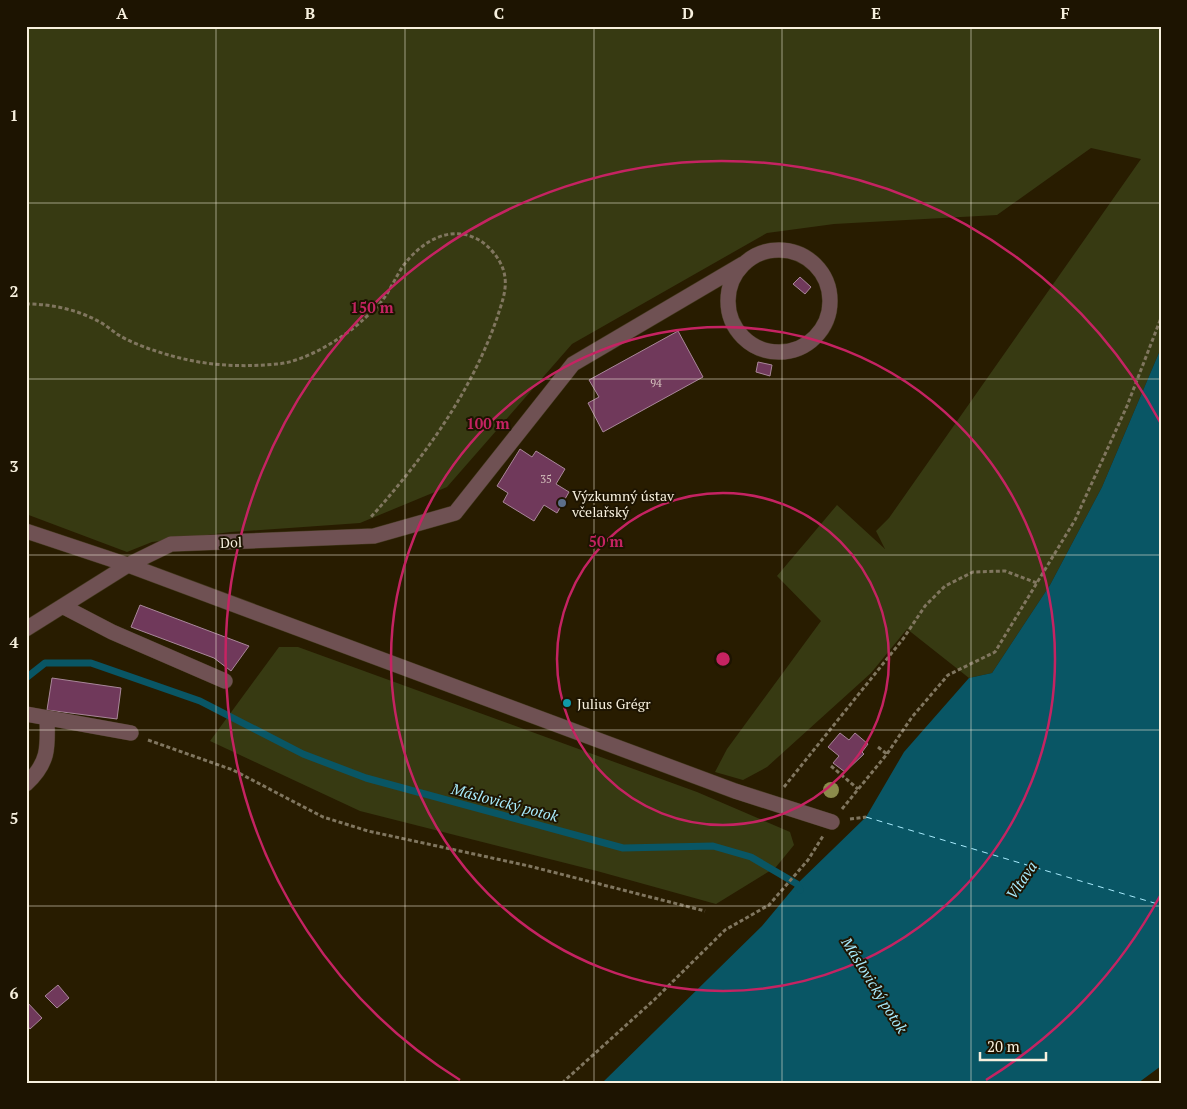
<svg xmlns="http://www.w3.org/2000/svg" width="1187" height="1109" font-family="'PT Serif',serif">
<rect width="100%" height="100%" fill="#281c00"/>
<path fill="#373a12" d="M 26,26 L 1161,26 L 1161,348 L 1102,487 L 1050,585 L 992,673 L 969,678 L 907,629 L 871,673 L 767,767 L 743,780 L 715,772 L 727,749 L 821,621 L 777,576 L 837,505 L 885,549 L 876,531 L 889,518 L 1141,159 L 1091,148 L 997,215 L 834,224 L 767,233 L 572,344 L 447,487 L 360,523 L 231,532 L 152,542 L 127,552 L 26,514 Z
M 279,647 L 298,647 L 697,792 L 790,832 L 794,845 L 776,867 L 716,904 L 597,871 L 360,811 L 210,741 Z"/>
<path fill="#095665" d="M 1161,348 L 1161,1066 L 1138,1083 L 602,1083 L 762,926 L 797,884 L 866,817 L 904,752 L 969,678 L 992,673 L 1050,585 L 1102,487 Z"/>
<g fill="none" stroke-linecap="round" stroke-linejoin="round">
<path stroke="#095665" stroke-width="7" d="M 26,678 L 45,663 L 91,663 L 200,701 L 303,754 L 366,778 L 623,848 L 713,846 L 751,857 L 797,884 L 800,890"/>
<path stroke="#a8ebfd" stroke-width="1" stroke-dasharray="6 5" stroke-linecap="butt" d="M 866,817 L 1161,905"/>
</g>
<path fill="#70395b" stroke="#a9879a" d="M 800,277 L 811,287 L 805,294 L 793,284 Z
M 678,331 L 703,377 L 603,432 L 588,403 L 599,397 L 589,380 Z
M 758,362 L 772,365 L 770,376 L 756,372 Z
M 520,449 L 532,457 L 536,451 L 565,469 L 556,484 L 569,492 L 557,513 L 544,505 L 534,521 L 503,502 L 508,493 L 497,486 Z
M 140,605 L 249,646 L 231,671 L 214,658 L 131,627 Z
M 52,678 L 121,688 L 117,719 L 47,710 Z
M 840,733 L 849,740 L 855,733 L 868,744 L 862,752 L 864,754 L 845,772 L 833,763 L 839,756 L 828,747 Z
M 58,985 L 69,998 L 57,1008 L 45,996 Z
M 26,1001 L 42,1018 L 30,1029 L 26,1024 Z"/>
<g fill="none" stroke-linecap="round" stroke-linejoin="round">
<defs>
<path id="minor" d="M728 301a51 51 0 1 1 102 0a51 51 0 1 1-102 0Z
M 26,531 L 128,565 L 735,791 L 832,822
M 64,607 L 112,632 L 225,681
M 26,629 L 128,565 L 171,544 L 374,536 L 455,513 L 573,364 L 743,264
M 26,714 L 131,733
M 26,784 C 49,763 48,747 47,719"/>
</defs>
<use href="#minor" stroke="#453a1f" stroke-width="16"/>
<path stroke="#80765f" stroke-width="3" stroke-dasharray="4 2.5" stroke-linecap="butt" d="M 26,304 C 50,304 75,309 96,320 C 103,323 110,329 117,334 C 128,341 143,347 156,351 C 197,365 235,368 277,364 C 305,362 343,338 363,320 C 369,314 376,309 381,302 C 390,291 395,278 403,266 C 420,243 448,225 475,238 C 487,243 499,257 503,269 C 509,286 502,302 497,318 C 471,393 423,459 371,517
M 148,740 L 233,770 L 323,817 L 368,831 L 529,866 L 705,911
M 878,747 L 887,754
M 831,766 L 858,789
M 784,787 L 903,639 L 925,606 L 945,586 L 973,572 L 1005,571 L 1037,583
M 842,809 L 887,754 L 912,717 L 948,675 L 995,652 L 1075,520 L 1127,406 L 1161,318
M 850,819 L 866,817
M 562,1083 L 654,1000 L 725,930 L 769,905 L 808,860 L 823,836"/>
<use href="#minor" stroke="#6f5153" stroke-width="15"/>
</g>
<circle fill="#8b8b4b" cx="831" cy="790" r="8"/>
<path fill="none" stroke="#f7f0de" stroke-width="1" stroke-opacity="0.55" d="M 216,26 L 216,1083M 405,26 L 405,1083M 594,26 L 594,1083M 782,26 L 782,1083M 971,26 L 971,1083M 26,203 L 1161,203M 26,379 L 1161,379M 26,555 L 1161,555M 26,730 L 1161,730M 26,906 L 1161,906"/>
<g fill="none" stroke="#c52362" stroke-width="2.5">
<circle cx="723" cy="659" r="166"/>
<circle cx="723" cy="659" r="332"/>
<path d="M1160 896A497 497 0 0 1 986 1080M460 1080A497 497 0 1 1 1160 422"/>
</g>
<circle fill="#5c6f8a" stroke="#1d1401" stroke-width="2" cx="562" cy="503" r="5"/>
<circle fill="#0f9aa8" stroke="#1d1401" stroke-width="2" cx="567" cy="703" r="5"/>
<g text-anchor="middle" dominant-baseline="central" stroke-width="4" stroke-linejoin="round" paint-order="stroke">
<g font-size="11" fill="#d5c2bd">
<text x="656" y="383">94</text>
<text x="546" y="479">35</text>
</g>
<g font-size="14" fill="#f7f0de" stroke="#1d1401" text-anchor="start">
<text x="572" y="495">Výzkumný ústav<tspan x="572" dy="16">včelařský</tspan></text>
<text x="577" y="703">Julius Grégr</text>
</g>
<g font-size="14" fill="#f7f0de" stroke="#1d1401">
<text transform="translate(231 542) rotate(-2)">Dol</text>
</g>
<g font-size="15" font-style="italic" fill="#a8ebfd" stroke="#1d1401">
<text transform="translate(505 802) rotate(15)">Máslovický potok</text>
<text transform="translate(1021 880) rotate(-56)">Vltava</text>
<text transform="translate(875 985) rotate(58)">Máslovický potok</text>
</g>
</g>
<circle cx="723" cy="659" r="8" fill="#c52362" stroke="#1d1401" stroke-width="2.5"/>
<g font-size="15" text-anchor="middle" font-weight="bold" fill="#c52362" stroke="#1d1401" stroke-width="4" stroke-linejoin="round" paint-order="stroke">
<text x="372" y="313">150 m</text>
<text x="488" y="429">100 m</text>
<text x="606" y="547">50 m</text>
</g>
<rect width="1187" height="1109" fill="none" stroke="#1d1401" stroke-width="55"/>
<path d="M980 1052v8h66v-8" fill="none" stroke="#f7f0de" stroke-width="2.5"/>
<text x="987" y="1052" font-size="15" fill="#f7f0de" stroke="#1d1401" stroke-width="4" paint-order="stroke">20 m</text>
<rect x="28" y="28" width="1132" height="1054" fill="none" stroke="#f7f0de" stroke-width="2"/>
<g font-size="16" text-anchor="middle" font-weight="bold" fill="#f7f0de">
<text x="122" y="19">A</text>
<text x="310" y="19">B</text>
<text x="499" y="19">C</text>
<text x="688" y="19">D</text>
<text x="876" y="19">E</text>
<text x="1065" y="19">F</text>
<text x="14" y="121">1</text>
<text x="14" y="297">2</text>
<text x="14" y="472">3</text>
<text x="14" y="648">4</text>
<text x="14" y="824">5</text>
<text x="14" y="999">6</text>
</g>
</svg>
